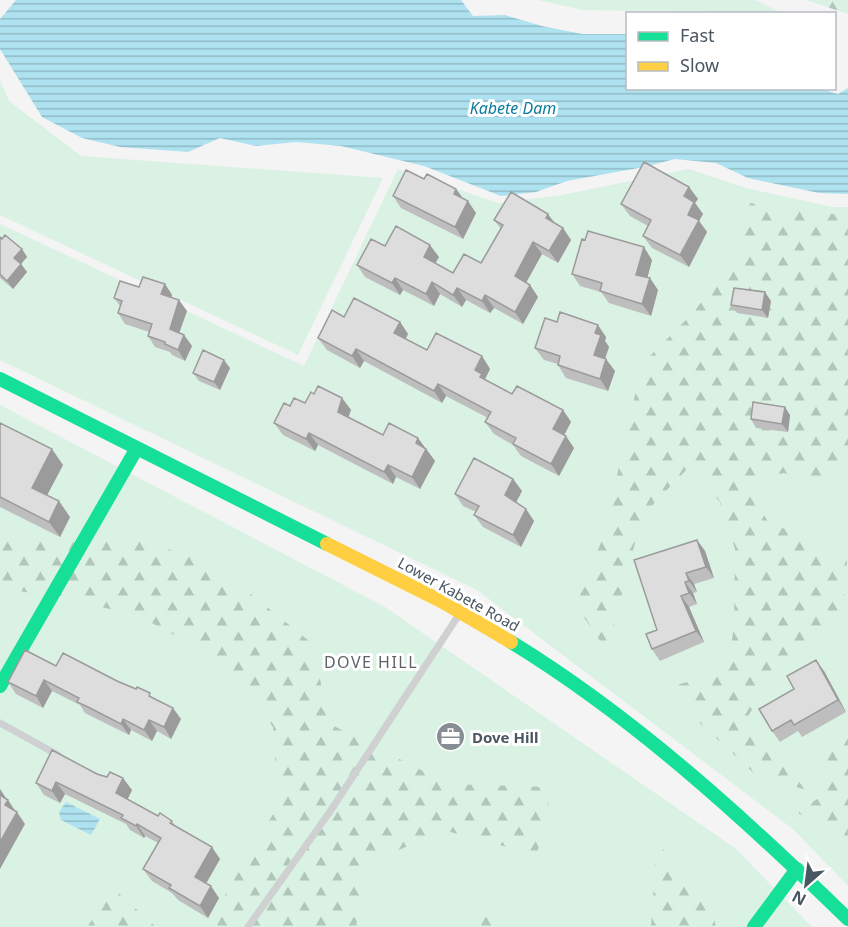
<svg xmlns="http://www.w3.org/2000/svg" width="848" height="927" font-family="'Noto Sans',sans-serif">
<defs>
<pattern id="forest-firs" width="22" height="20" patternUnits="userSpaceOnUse" patternTransform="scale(1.5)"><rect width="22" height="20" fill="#d9f2e3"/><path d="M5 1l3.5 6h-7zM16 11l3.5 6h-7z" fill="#b2c7bb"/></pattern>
<pattern id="water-rules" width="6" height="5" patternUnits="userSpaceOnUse" patternTransform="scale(1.5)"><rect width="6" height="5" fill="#aee2f0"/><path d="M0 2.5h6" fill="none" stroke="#90bac6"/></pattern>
</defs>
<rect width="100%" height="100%" fill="#f4f4f4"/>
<path fill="#d9f2e3" d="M 538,0 L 755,0 L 782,13 L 583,10 Z
M 0,80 L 9,101 L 81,156 L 383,178 L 298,355 L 0,215 Z
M 398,169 L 498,203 L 562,195 L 689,169 L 746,188 L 832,207 L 848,207 L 848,886 L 794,830 L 477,590 L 0,360 L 0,224 L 304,366 Z
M 0,405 L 385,607 L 735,848 L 812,927 L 0,927 Z"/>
<path fill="url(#forest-firs)" d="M 806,0 L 848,0 L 848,14 Z
M 750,203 L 848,216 L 848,459 L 818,483 L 784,473 L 744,481 L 767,520 L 847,560 L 843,623 L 784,661 L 746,719 L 806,790 L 755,774 L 691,715 L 676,685 L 726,672 L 734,628 L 735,549 L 720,502 L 688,468 L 642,516 L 607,651 L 575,604 L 603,538 L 642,364 L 691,315 L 736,259 Z
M 0,536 L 140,540 L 215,565 L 314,645 L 328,723 L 449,784 L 552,787 L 537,855 L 443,830 L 366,865 L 356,927 L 206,927 L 278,806 L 273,727 L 223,661 L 135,614 L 0,587 Z
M 848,730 L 848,849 L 797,812 L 825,794 L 818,762 Z
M 657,843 L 709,895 L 716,927 L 651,927 Z
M 114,889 L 156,927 L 87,927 Z
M 481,914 L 506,927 L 475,927 Z"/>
<path fill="url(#water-rules)" d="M 16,0 L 461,0 L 473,16 L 505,15 L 542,26 L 582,34 L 627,34 L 628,88 L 817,88 L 838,94 L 848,88 L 848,194 L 819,193 L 748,178 L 716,163 L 675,159 L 644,167 L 567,181 L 536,192 L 501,196 L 424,166 L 341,146 L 296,142 L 256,146 L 220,138 L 188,152 L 120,147 L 82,138 L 42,117 L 0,49 L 0,19 Z
M 66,802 L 100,819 L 91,835 L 61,820 L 59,812 Z"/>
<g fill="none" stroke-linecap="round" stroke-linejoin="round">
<path stroke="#ced0d2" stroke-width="7" d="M 0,723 L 58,755
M 248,927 L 329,813 L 460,613"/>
<path stroke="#16e098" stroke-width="14" d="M 0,379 L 327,544
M 511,642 C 635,718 744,818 848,919
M 0,686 L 137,448
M 754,927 L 797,869"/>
<path stroke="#ffcf43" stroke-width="14" d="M 327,544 L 443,602 L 511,642"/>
</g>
<path fill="#bebebf" d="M 424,179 L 456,189 L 463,199 L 476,213 L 463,239 L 401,208 L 393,196 Z
M 689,187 L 698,199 L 695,203 L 703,214 L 699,221 L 707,232 L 689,267 L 652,248 L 643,236 L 648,226 L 630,216 L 621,204 Z
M 494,220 L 555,223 L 563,228 L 571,240 L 558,263 L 542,254 L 526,283 L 530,285 L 538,297 L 523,324 L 494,308 L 490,313 L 466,300 L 462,307 L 440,294 L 434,306 L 403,290 L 400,295 L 365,277 L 357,265 L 385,246 L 439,257 L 435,263 L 453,273 L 481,263 L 501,229 Z
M 0,237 L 22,249 L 27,257 L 21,264 L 27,272 L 13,289 L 0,278 Z
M 585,240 L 652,260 L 647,278 L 658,290 L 651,316 L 609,303 L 601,292 L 580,286 L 572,274 Z
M 165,284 L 172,295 L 171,298 L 187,311 L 179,333 L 184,335 L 192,346 L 185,361 L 172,355 L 170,352 L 155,347 L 148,336 L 149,332 L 125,324 L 118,313 L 120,306 L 114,298 L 139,287 Z
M 771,301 L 768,318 L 737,313 L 731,305 Z
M 344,317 L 400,322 L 408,334 L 406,339 L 427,350 L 482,356 L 490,369 L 485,379 L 486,380 L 512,394 L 563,410 L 571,422 L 564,435 L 574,448 L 559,476 L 521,456 L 513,445 L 494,434 L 485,422 L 488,418 L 446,396 L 442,403 L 364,361 L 360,368 L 327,350 L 318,338 Z
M 606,337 L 605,341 L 609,347 L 605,359 L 615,371 L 608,391 L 566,378 L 558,365 L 558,364 L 544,360 L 535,348 Z
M 230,368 L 220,390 L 199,381 L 193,373 Z
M 314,394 L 342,398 L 351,410 L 348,417 L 383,435 L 425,448 L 435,461 L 420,489 L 396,477 L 393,484 L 318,445 L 315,451 L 283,435 L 274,423 L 290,406 L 305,403 Z
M 790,415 L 788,432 L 756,428 L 751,419 Z
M 0,423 L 63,465 L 47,495 L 70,517 L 60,537 L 0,507 Z
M 513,479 L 522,491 L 516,503 L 526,509 L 534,521 L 521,547 L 483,527 L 474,515 L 476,512 L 463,506 L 455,494 Z
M 697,540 L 705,551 L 714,578 L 694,584 L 697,592 L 693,593 L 697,604 L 689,607 L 704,642 L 660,661 L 652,649 L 657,630 Z
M 56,666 L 117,681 L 154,698 L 181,719 L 171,739 L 157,731 L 152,741 L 131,730 L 129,735 L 85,713 L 80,705 L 52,691 L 43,708 L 16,694 L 8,682 Z
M 824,671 L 846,712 L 802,737 L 798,731 L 780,742 L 772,731 L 794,689 Z
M 97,774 L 132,790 L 127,799 L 158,816 L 172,821 L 176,827 L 220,859 L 206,883 L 219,898 L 208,918 L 178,900 L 172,893 L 152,881 L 143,869 L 158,843 L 145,836 L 144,838 L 130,830 L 126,824 L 65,794 L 60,803 L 44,795 L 36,783 Z"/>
<path fill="#9b9b9b" d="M 689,187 L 698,199 L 695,203 L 703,214 L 699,221 L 707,232 L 689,267 L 680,255 L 684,196 Z
M 456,189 L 465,201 L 454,194 Z
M 468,201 L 476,213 L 463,239 L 455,227 Z
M 548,214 L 557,226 L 546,218 Z
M 563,228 L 571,240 L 558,263 L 549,251 Z
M 533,242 L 542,254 L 523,288 L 515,276 Z
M 430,245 L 439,257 L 432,269 L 424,257 Z
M 644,247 L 652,260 L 645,287 L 636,275 Z
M 22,249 L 27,257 L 21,264 L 27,272 L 13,289 L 7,281 L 14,258 Z
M 395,278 L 403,290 L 400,295 L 392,283 Z
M 650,278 L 658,290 L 651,316 L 642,304 Z
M 432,282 L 440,294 L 434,306 L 426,294 Z
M 165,284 L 172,295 L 169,305 L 161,294 Z
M 530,285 L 538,297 L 523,324 L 515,312 Z
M 457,288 L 466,300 L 462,307 L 453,295 Z
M 765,292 L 771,301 L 768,318 L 762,310 Z
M 485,295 L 494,308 L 490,313 L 482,301 Z
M 179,300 L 187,311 L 177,339 L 170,329 Z
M 400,322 L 408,334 L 402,345 L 394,333 Z
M 598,325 L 606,337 L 605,341 L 609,347 L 602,367 L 594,355 L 595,333 Z
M 184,335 L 192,346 L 185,361 L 178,350 Z
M 356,349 L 364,361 L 360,368 L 352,356 Z
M 482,356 L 490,369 L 485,379 L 490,386 L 489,389 L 475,370 Z
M 606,359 L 615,371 L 608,391 L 600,379 Z
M 224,360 L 230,368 L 220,390 L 214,382 Z
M 438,384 L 446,396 L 442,403 L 434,391 Z
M 342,398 L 351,410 L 346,424 L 338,412 Z
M 785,407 L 790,415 L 788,432 L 782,424 Z
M 563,410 L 571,422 L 561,441 L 553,429 Z
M 309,433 L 318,445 L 315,451 L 306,439 Z
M 566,436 L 574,448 L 559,476 L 551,464 Z
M 418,438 L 435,461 L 420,489 L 412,477 L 416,443 Z
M 52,449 L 63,465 L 43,503 L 32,488 Z
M 388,465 L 396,477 L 393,484 L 384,472 Z
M 513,479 L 522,491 L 513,508 L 505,495 Z
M 59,501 L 70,517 L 60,537 L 49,522 Z
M 526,509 L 534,521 L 521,547 L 513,535 Z
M 697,540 L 705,551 L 714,578 L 706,567 Z
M 686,573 L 694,584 L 697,592 L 689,581 Z
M 685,582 L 693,593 L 697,604 L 689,593 Z
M 681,596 L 689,607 L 704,642 L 696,631 Z
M 816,660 L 824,671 L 846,712 L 838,700 Z
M 44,680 L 52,691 L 43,708 L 36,696 Z
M 173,708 L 181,719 L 171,739 L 164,727 Z
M 123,719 L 131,730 L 129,735 L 121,724 Z
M 149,720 L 157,731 L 152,741 L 144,730 Z
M 123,778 L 132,790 L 125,805 L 116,793 Z
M 56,782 L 65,794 L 60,803 L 52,791 Z
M 0,789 L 6,798 L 2,804 L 0,801 Z
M 8,800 L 16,812 L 5,805 Z
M 17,812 L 25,824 L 0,869 L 0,842 Z
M 137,824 L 145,836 L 144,838 L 136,826 Z
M 212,847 L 220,859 L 203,889 L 195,877 Z
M 211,886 L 219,898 L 208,918 L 200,906 Z"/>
<path fill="#ddddde" stroke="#9b9b9b" stroke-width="1.5" d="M 644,162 L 689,187 L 684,196 L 694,202 L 688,215 L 699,220 L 680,255 L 643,236 L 651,220 L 621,204 Z
M 406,170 L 424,179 L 427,174 L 456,189 L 454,194 L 468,201 L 455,227 L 393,196 Z
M 511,192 L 548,214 L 546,218 L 563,228 L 549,251 L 533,242 L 515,276 L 530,285 L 515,312 L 485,295 L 482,301 L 457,288 L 453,295 L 432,282 L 426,294 L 395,278 L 392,283 L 357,265 L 371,239 L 385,246 L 396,226 L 430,245 L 424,257 L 453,273 L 464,254 L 481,263 L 503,225 L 494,220 Z
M 588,231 L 644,247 L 636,275 L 650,278 L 642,304 L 600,291 L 602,283 L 572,274 L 582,239 L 585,240 Z
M 5,235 L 22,249 L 14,258 L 21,264 L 7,281 L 0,274 L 0,237 L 2,239 Z
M 143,277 L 165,284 L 161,294 L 179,300 L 170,329 L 184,335 L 178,350 L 165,344 L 165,342 L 148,336 L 152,324 L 118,313 L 122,301 L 114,298 L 120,281 L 139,287 Z
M 734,288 L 765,292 L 762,310 L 731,305 Z
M 354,298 L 400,322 L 394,333 L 427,350 L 436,333 L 482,356 L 475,370 L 482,374 L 480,377 L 512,394 L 517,386 L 563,410 L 553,429 L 566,436 L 551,464 L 513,444 L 516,438 L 485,422 L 491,412 L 438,384 L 434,391 L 356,349 L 352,356 L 318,338 L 332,310 L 344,317 Z
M 560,312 L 598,325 L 595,333 L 601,335 L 594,355 L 606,359 L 600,379 L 558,365 L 560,356 L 535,348 L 545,318 L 557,322 Z
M 203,350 L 224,360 L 214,382 L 193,373 Z
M 318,386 L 342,398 L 338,412 L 383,435 L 389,423 L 418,438 L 416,443 L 426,449 L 412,477 L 388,465 L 384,472 L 309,433 L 306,439 L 274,423 L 284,403 L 290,406 L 294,398 L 305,403 L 311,392 L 314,394 Z
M 753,402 L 785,407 L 782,424 L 751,419 Z
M 0,423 L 52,449 L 32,488 L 59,501 L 49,522 L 0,497 Z
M 474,458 L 513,479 L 505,495 L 526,509 L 513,535 L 474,515 L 479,506 L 455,494 Z
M 697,540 L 706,567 L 686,573 L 689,581 L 685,582 L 689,593 L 681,596 L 696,631 L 652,649 L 646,634 L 657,630 L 634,560 Z
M 25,650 L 56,666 L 63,653 L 117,681 L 136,689 L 137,687 L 150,693 L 149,696 L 173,708 L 164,727 L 149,720 L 144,730 L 123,719 L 121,724 L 88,707 L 77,702 L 79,698 L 44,680 L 36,696 L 8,682 Z
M 816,660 L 838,700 L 794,725 L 791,720 L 772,731 L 759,709 L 794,689 L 787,676 Z
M 52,750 L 97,774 L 107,777 L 110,772 L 123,778 L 116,793 L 158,816 L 160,813 L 172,821 L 170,823 L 212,847 L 195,877 L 211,886 L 200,906 L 169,888 L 171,885 L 143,869 L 161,838 L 137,824 L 136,826 L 121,818 L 123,815 L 56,782 L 52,791 L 36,783 Z
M 0,795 L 8,800 L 5,805 L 17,812 L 0,842 Z"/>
<defs>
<symbol id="office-disc" viewBox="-11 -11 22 22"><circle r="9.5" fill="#868d94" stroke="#fff"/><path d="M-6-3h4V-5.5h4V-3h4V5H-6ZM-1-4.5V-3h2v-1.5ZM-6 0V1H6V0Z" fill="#fff"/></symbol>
</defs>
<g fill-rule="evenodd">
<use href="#office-disc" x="434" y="720" width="33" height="33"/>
</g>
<g text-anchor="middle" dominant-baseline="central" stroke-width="6" stroke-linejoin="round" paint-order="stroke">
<g font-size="15" fill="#4a5661" stroke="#fff">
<text transform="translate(459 594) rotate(29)">Lower Kabete Road</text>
</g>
<g font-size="15" font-weight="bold" fill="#4a5661" stroke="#fff" text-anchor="start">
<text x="472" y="737">Dove Hill</text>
</g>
<g font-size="16" font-style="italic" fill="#0c7c9b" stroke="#fff">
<text x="513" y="108">Kabete Dam</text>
</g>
<g font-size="16" letter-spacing="1.5" fill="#5f6368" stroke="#fff">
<text x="371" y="662">DOVE HILL</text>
</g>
</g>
<rect x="626" y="12" width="210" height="78" fill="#ffffff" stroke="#b7bbc0" stroke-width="1.5"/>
<rect x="638" y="32" width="30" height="9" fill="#16e098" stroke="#b7bbc0" stroke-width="1.5"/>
<text x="680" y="42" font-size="18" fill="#4a5661">Fast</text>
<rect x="638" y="62" width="30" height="9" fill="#ffcf43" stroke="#b7bbc0" stroke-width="1.5"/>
<text x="680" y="72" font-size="18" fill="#4a5661">Slow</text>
<g transform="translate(806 885) rotate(208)" stroke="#ffffff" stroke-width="4.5" paint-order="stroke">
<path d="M0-4.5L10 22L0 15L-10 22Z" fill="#4a5661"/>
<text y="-9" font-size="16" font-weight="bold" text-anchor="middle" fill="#4a5661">N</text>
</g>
</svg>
